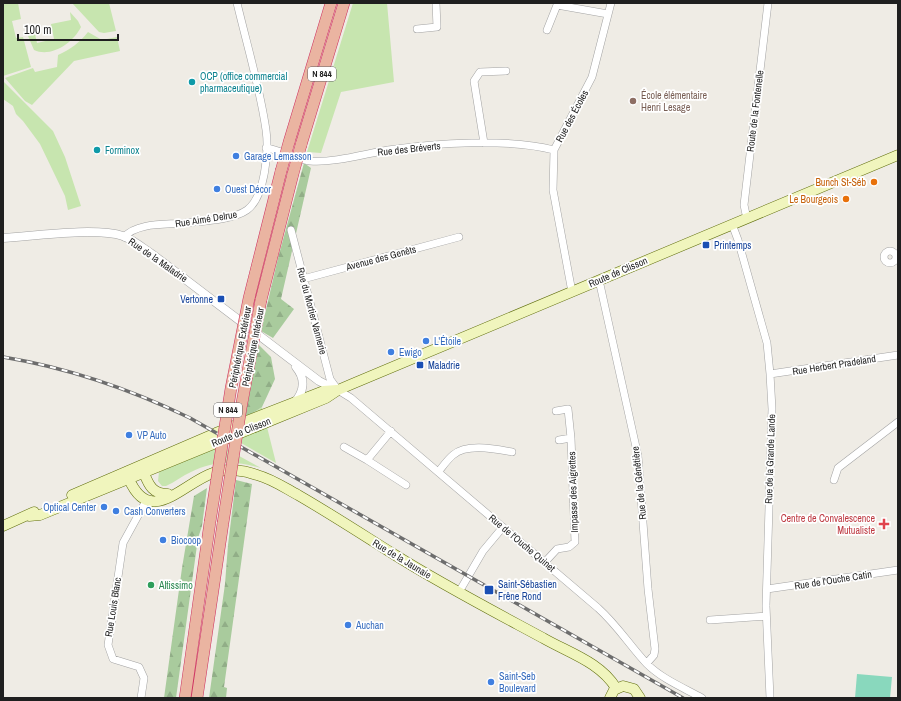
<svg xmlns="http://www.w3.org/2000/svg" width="901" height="701" font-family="'Archivo Narrow',sans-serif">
<defs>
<pattern id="forest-firs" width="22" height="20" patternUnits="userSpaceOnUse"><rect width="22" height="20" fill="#a9cb9d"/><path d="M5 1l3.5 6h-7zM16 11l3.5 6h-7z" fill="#91ae87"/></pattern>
</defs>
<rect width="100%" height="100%" fill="#efece5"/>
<path fill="#c7e5af" d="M 3,3 L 18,3 L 21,19 L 12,21 L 16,38 L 23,37 L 31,67 L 3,76 Z
M 72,3 L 109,3 L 116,31 L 104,33 L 99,32 Z
M 353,3 L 387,3 L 394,82 L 341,92 L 321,153 L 307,152 Z
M 70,12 L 78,21 L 81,27 C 73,43 51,58 34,50 L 28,36 L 35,34 L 37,43 L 54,39 L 51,24 L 71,20 Z
M 88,32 L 102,40 L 117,37 L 120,51 L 74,61 L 32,105 L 25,101 L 5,78 L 33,68 L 35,72 L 57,67 L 58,55 C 71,49 79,43 88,32 Z
M 3,81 L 53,131 L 65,157 L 81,206 L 68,210 L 65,196 L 40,144 L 23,121 L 16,114 L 13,106 L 3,99 Z
M 262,407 L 276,463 L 241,443 L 245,418 Z
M 221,446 L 261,468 C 236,461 215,460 191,472 C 182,476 175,482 166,486 L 162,486 L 158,481 L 159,472 Z"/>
<path fill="url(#forest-firs)" d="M 304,163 L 311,168 L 281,299 L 294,309 L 273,338 L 261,331 L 278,258 Z
M 258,344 L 271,357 L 275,379 L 262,407 L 245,418 Z
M 236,480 L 252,484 L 224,687 L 227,688 L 226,698 L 209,698 L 225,584 L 228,545 Z
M 207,488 L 202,526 L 198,538 L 176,698 L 164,698 L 182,568 L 194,496 Z"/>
<path fill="#89d8bd" d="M 857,674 L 892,677 L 890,698 L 855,698 Z"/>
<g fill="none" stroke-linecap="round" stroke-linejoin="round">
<defs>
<path id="minor" d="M 417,29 L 437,27 L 436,3
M 547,30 L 557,5 L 608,14
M 484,143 L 474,81 L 480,72 L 506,71
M 266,148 C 281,150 295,159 310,161 C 333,163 364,154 388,150 C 435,143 508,138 554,150
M 747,219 L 744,205 L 768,3
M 732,224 L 738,240 L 767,343 L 770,374 L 772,409 L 766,606 L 770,698
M 291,230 L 330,379 L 338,390 L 351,398 L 598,608 C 618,626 630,646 647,664 C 662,679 684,688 702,698
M 124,237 C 138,222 166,225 185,223 C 202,221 233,220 247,210 C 265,197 269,151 266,130 C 260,88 247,45 237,3
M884 257a6 6 0 1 1 12 0a6 6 0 1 1-12 0Z
M 303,279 L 459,237
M 599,280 L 638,456 L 648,589 L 655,649 L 654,655 L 647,663
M 572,292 L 553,190 L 554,150 L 592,77 L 611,3
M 770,374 L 898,355
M 556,411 L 568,409 L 571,438
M 344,447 L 367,460 L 391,431
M 367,460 L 406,485
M 439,471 C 443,466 448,459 453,455 C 467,443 495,449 512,452
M 834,480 L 838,468 L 898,422
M 545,562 L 557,549 L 569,547 L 575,542 L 571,438 L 559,440
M 767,589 L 898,570
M 459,592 L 483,551 L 503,527
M 710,620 L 766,616
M 141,698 L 144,678 L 139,667 L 113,659 L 108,645 L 123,543 L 146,501"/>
<path id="tertiary" d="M 3,238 C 34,236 95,227 123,236 C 133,240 143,248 152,254 L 319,381 L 337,390
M 294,403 C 304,392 306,379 296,367"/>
<path id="secondary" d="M 144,473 C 149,486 153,494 168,494
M 129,479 C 150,528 183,483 213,473 C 226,468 244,470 257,475 C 272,479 285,488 298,495 C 331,514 363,535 395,555 C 443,585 493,611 543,638 C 569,653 600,662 616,688
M 72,495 L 216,433 L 324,391 L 337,390
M 29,516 L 40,515 L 326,398 L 338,390 L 352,384 L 898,155
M 3,526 L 34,512
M 610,698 L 614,690 L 623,686 L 634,689 L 640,698"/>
<path id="trunk" d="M 289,142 L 331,3
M 301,145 L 344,3
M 249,298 L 281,171
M 261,300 L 293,174
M 185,698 L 210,522
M 197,698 L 223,523"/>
</defs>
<use href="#minor" stroke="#a3a3a3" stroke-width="8"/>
<use href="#tertiary" stroke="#a3a3a3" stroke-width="9"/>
<use href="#secondary" stroke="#606e0d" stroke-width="11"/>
<use href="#trunk" stroke="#ce3161" stroke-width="12"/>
<use href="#minor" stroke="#fff" stroke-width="7"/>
<use href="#tertiary" stroke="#fff" stroke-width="8"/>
<use href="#secondary" stroke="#f0f5bd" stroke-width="10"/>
<use href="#trunk" stroke="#eab4a1" stroke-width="11"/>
<defs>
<path id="rail" d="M 3,357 C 69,368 130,389 190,418 L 683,698"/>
</defs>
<use href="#rail" stroke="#6d6d6d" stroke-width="3.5"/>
<use href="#rail" stroke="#fff" stroke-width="2" stroke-dasharray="6" stroke-linecap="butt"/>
<defs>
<path id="trunk-bridge" d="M 281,171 L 289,142
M 293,174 L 301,145
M 210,522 L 231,388 L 249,298
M 223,523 L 241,408 L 261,300"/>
</defs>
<use href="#trunk-bridge" stroke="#ce3161" stroke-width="12" stroke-linecap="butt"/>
<use href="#trunk-bridge" stroke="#eab4a1" stroke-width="11"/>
</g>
<g fill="#0f9aa8" stroke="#fff" stroke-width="1.5">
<circle cx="192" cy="82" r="4"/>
<circle cx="97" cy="150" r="4"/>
</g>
<circle fill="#8d6e63" stroke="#fff" stroke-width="1.5" cx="633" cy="101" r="4"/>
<g fill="#3f7fe0" stroke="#fff" stroke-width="1.5">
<circle cx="236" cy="156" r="4"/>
<circle cx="217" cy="189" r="4"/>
<circle cx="426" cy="341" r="4"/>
<circle cx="391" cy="352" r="4"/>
<circle cx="129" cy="435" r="4"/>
<circle cx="104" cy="507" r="4"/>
<circle cx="116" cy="511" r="4"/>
<circle cx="163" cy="540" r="4"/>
<circle cx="348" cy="625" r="4"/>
<circle cx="491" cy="682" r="4"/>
</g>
<g fill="#e8710a" stroke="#fff" stroke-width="1.5">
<circle cx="874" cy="182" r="4"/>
<circle cx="846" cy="199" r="4"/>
</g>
<g fill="#1a4fb4" stroke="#fff" stroke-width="1.5">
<rect x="702" y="241" width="8" height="8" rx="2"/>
<rect x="217" y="295" width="8" height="8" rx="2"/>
<rect x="416" y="361" width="8" height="8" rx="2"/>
<rect x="484" y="585" width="10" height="10" rx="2"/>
</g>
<path fill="#e0444e" stroke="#fff" stroke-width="1.5" d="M882 518h4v4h4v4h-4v4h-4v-4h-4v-4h4z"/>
<circle fill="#2e9e5b" stroke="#fff" stroke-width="1.5" cx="151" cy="585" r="4"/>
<g text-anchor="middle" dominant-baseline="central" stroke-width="3.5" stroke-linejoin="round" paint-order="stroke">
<g fill="#fff" stroke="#626262" stroke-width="1">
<rect x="308" y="67" width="28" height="14" rx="3"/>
<rect x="214" y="403" width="28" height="14" rx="3"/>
</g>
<g font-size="9" font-weight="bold" fill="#1f1f1f">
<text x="322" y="74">N 844</text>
<text x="228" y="410">N 844</text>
</g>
<g font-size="10" fill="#0d838f" stroke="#fff" text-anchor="start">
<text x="200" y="76">OCP (office commercial<tspan x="200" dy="12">pharmaceutique)</tspan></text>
<text x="105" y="150">Forminox</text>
</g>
<g font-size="10" fill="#785e54" stroke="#fff" text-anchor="start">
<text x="641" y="95">École élémentaire<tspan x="641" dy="12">Henri Lesage</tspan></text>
</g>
<g font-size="10" fill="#1f1f1f" stroke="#fff">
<text transform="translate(755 111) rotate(-83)">Route de la Fontenelle</text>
<text transform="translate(572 116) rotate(-62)">Rue des Écoles</text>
<text transform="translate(409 149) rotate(-6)">Rue des Bréverts</text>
<text transform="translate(206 219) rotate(-9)">Rue Aimé Delrue</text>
<text transform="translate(381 258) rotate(-15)">Avenue des Genêts</text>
<text transform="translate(158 260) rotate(35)">Rue de la Maladrie</text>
<text transform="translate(618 272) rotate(-23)">Route de Clisson</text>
<text transform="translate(312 311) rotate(75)">Rue du Mortier Vannerie</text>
<text transform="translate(240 347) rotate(-79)">Périphérique Extérieur</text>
<text transform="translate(253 347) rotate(-79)">Périphérique Intérieur</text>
<text transform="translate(834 365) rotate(-9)">Rue Herbert Pradeland</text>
<text transform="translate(241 432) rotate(-22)">Route de Clisson</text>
<text transform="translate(770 459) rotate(-88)">Rue de la Grande Lande</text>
<text transform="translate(639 483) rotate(-96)">Rue de la Génêtière</text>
<text transform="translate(573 492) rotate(-92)">Impasse des Aigrettes</text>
<text transform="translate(522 543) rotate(40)">Rue de l'Ouche Quinet</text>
<text transform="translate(402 559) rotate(31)">Rue de la Jaunaie</text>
<text transform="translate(833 580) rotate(-9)">Rue de l'Ouche Catin</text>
<text transform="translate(113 607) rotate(-81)">Rue Louis Blanc</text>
</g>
<g font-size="10" fill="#366cbe" stroke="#fff" text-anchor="start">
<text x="244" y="156">Garage Lemasson</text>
<text x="225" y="189">Ouest Décor</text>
<text x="434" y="341">L'Étoile</text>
<text x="399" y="352">Ewigo</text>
<text x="137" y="435">VP Auto</text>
<text x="96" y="507" text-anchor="end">Optical Center</text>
<text x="124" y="511">Cash Converters</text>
<text x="171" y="540">Biocoop</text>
<text x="356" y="625">Auchan</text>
<text x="499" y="676">Saint-Seb<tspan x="499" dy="12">Boulevard</tspan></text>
</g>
<g font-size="10" fill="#c56008" stroke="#fff" text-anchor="end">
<text x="866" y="182">Bunch St-Séb</text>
<text x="838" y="199">Le Bourgeois</text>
</g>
<g font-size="10" fill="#164399" stroke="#fff" text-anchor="start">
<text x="714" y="245">Printemps</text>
<text x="213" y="299" text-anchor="end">Vertonne</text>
<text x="428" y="365">Maladrie</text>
<text x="498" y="584">Saint-Sébastien<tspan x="498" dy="12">Frêne Rond</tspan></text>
</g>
<g font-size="10" fill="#be3a42" stroke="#fff" text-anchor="end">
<text x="875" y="518">Centre de Convalescence<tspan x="875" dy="12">Mutualiste</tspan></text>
</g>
<g font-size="10" fill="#27864d" stroke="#fff" text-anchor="start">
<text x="159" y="585">Altissimo</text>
</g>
</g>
<rect width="901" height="701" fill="none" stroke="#1f1f1f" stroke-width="8"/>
<path d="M18 34v6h100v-6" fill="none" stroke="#1f1f1f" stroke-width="2"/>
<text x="24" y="34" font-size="12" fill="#1f1f1f" stroke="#ffffff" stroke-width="3" paint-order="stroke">100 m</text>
</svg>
